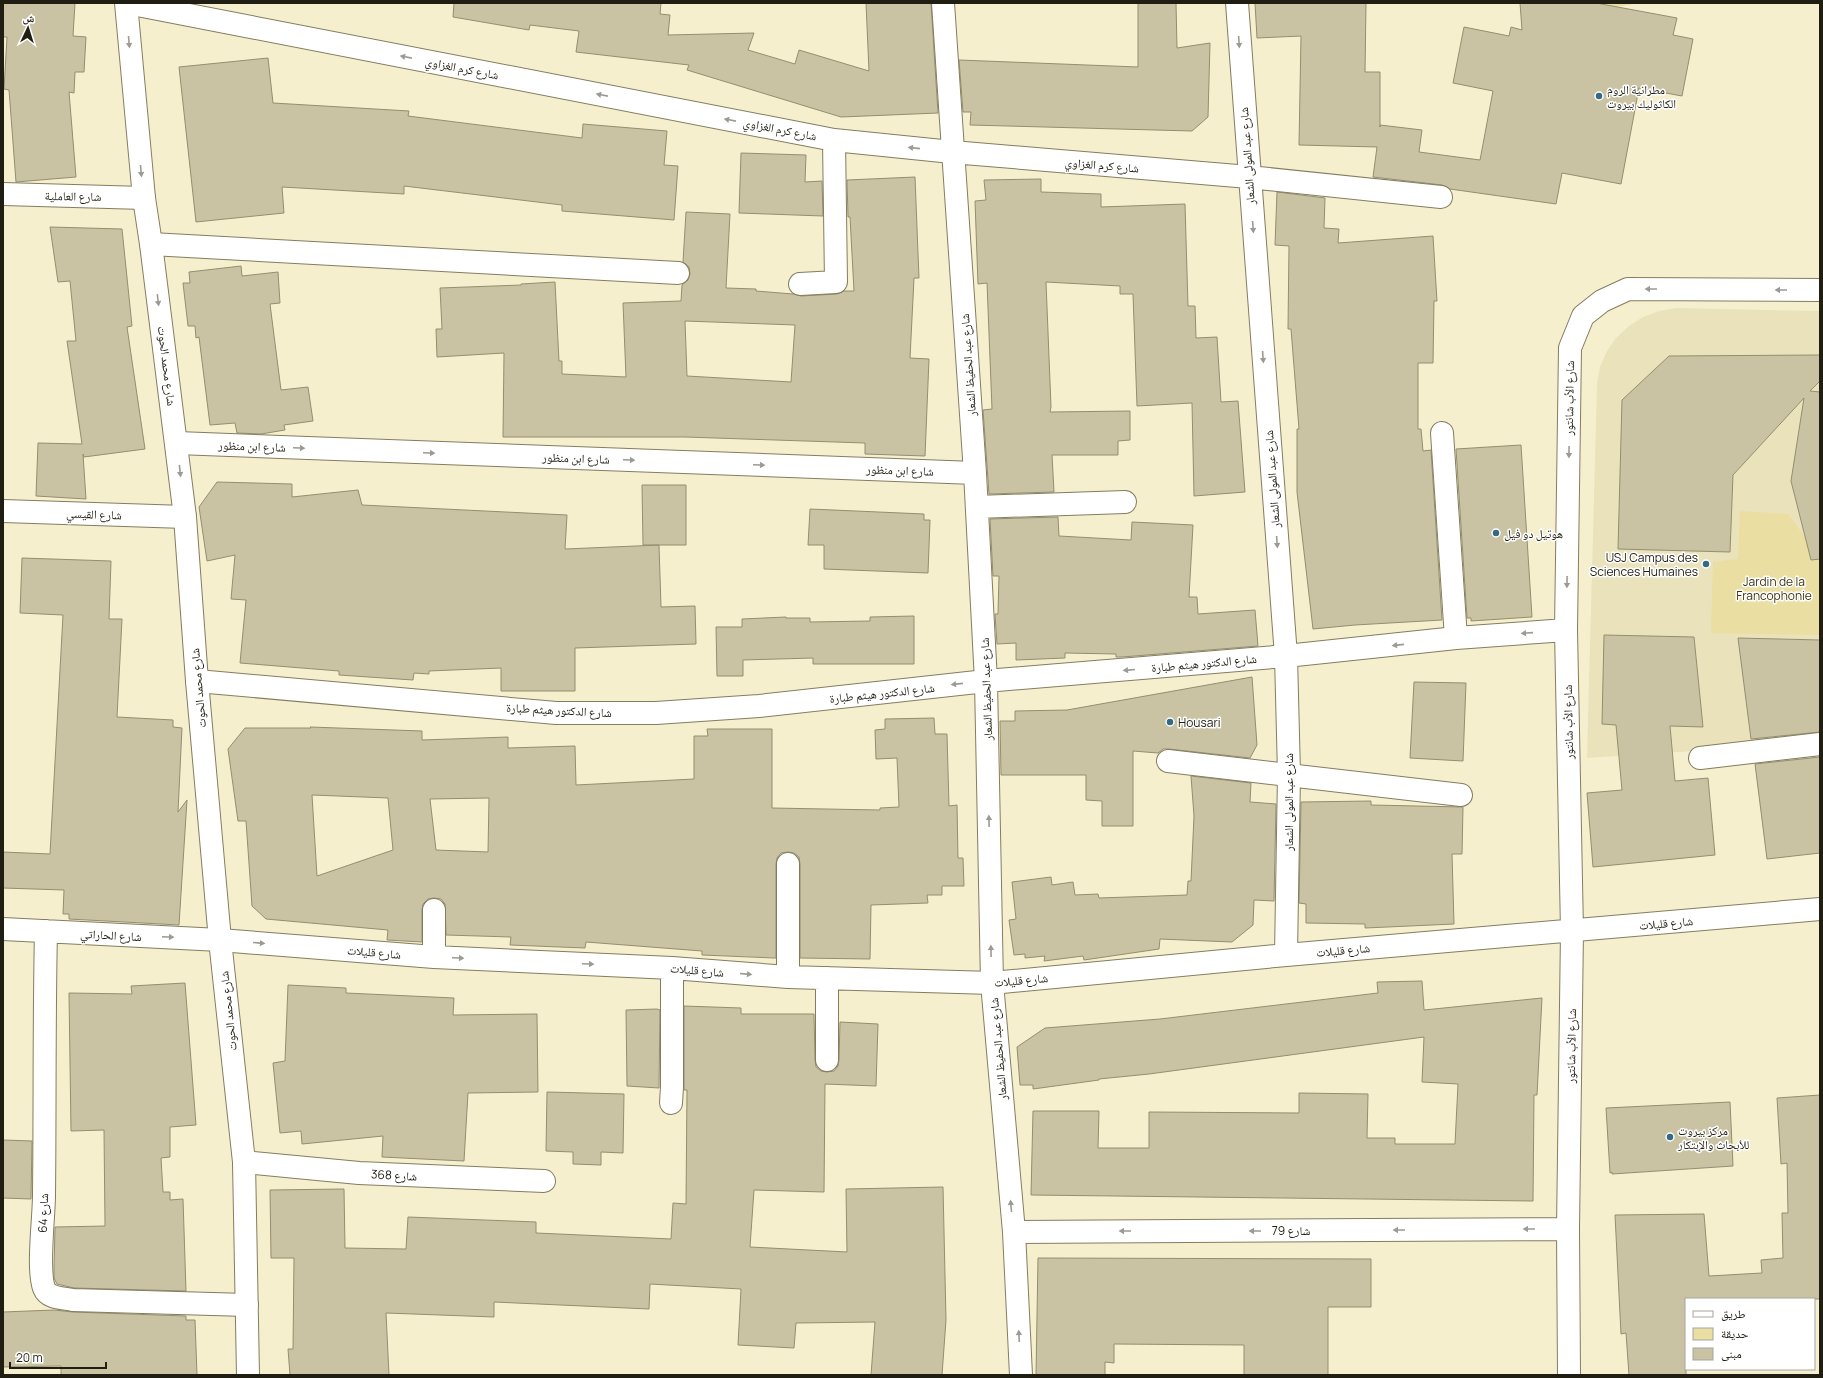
<svg xmlns="http://www.w3.org/2000/svg" width="1823" height="1378" font-family="Manrope,'Noto Naskh Arabic',sans-serif">
<rect width="100%" height="100%" fill="#f5efce"/>
<path fill="#eae2ba" d="M 1676,308 L 1820,311 L 1820,743 L 1587,758 L 1597,384 L 1600,367 L 1607,351 L 1616,338 L 1629,326 L 1643,317 L 1659,311 Z"/>
<path fill="#eadea2" d="M 1596,3 L 1640,3 L 1597,10 Z
M 1740,511 L 1788,514 L 1818,555 L 1820,555 L 1820,635 L 1711,633 L 1713,562 L 1738,559 Z"/>
<path fill="#c9c3a3" stroke="#948e70" fill-rule="evenodd" d="M 3,3 L 75,3 L 73,36 L 86,37 L 84,72 L 75,72 L 74,93 L 69,92 L 76,177 L 16,182 L 9,90 L 4,89 L 7,37 L 3,37 Z
M 454,3 L 661,3 L 660,14 L 670,15 L 668,35 L 754,33 L 748,50 L 795,64 L 799,50 L 869,71 L 866,3 L 931,3 L 938,113 L 841,117 L 687,70 L 689,65 L 576,52 L 579,31 L 530,25 L 529,30 L 453,17 Z
M 1138,3 L 1176,3 L 1177,48 L 1210,43 L 1208,117 L 1192,131 L 970,125 L 971,112 L 963,112 L 959,60 L 1138,67 Z
M 1255,3 L 1366,3 L 1365,72 L 1380,72 L 1380,127 L 1380,125 L 1422,130 L 1419,152 L 1480,160 L 1493,91 L 1453,83 L 1464,27 L 1509,36 L 1511,27 L 1522,30 L 1520,3 L 1596,3 L 1677,18 L 1673,35 L 1693,39 L 1682,96 L 1639,88 L 1621,184 L 1562,173 L 1556,204 L 1450,189 L 1442,185 L 1373,177 L 1377,147 L 1299,145 L 1301,36 L 1257,38 Z
M 268,58 L 273,103 L 409,111 L 408,116 L 582,138 L 583,124 L 667,131 L 664,165 L 678,166 L 674,220 L 562,211 L 562,205 L 404,186 L 404,194 L 282,187 L 284,213 L 196,222 L 179,67 Z
M 741,153 L 806,155 L 805,182 L 822,181 L 823,216 L 739,213 Z
M 915,177 L 919,278 L 914,278 L 910,358 L 929,359 L 925,456 L 865,454 L 865,443 L 685,437 L 503,437 L 504,353 L 437,357 L 436,329 L 442,329 L 440,288 L 521,285 L 521,284 L 555,282 L 559,361 L 562,361 L 562,374 L 626,377 L 623,303 L 681,301 L 682,285 L 688,280 L 690,274 L 689,267 L 683,262 L 686,212 L 730,214 L 726,288 L 756,289 L 756,291 L 793,294 L 801,296 L 837,294 L 844,291 L 854,291 L 850,217 L 848,217 L 847,180 ZM 685,321 L 795,325 L 791,382 L 687,376 Z
M 1041,179 L 1041,192 L 1101,194 L 1101,207 L 1185,204 L 1188,306 L 1195,306 L 1196,338 L 1217,337 L 1221,402 L 1238,401 L 1245,492 L 1194,496 L 1192,403 L 1137,406 L 1133,294 L 1120,294 L 1120,286 L 1046,282 L 1051,407 L 1050,412 L 1130,411 L 1130,440 L 1118,441 L 1118,455 L 1052,455 L 1054,492 L 989,494 L 983,410 L 992,409 L 987,283 L 978,284 L 975,201 L 986,200 L 984,180 Z
M 1277,192 L 1325,198 L 1324,228 L 1339,229 L 1338,243 L 1433,236 L 1437,301 L 1434,301 L 1433,363 L 1418,363 L 1418,429 L 1421,429 L 1423,451 L 1431,450 L 1442,620 L 1355,625 L 1313,629 L 1297,492 L 1297,429 L 1299,429 L 1291,329 L 1288,329 L 1289,246 L 1275,245 Z
M 50,227 L 122,229 L 132,326 L 127,327 L 145,449 L 84,457 L 83,454 L 86,499 L 36,496 L 38,443 L 82,444 L 67,341 L 76,341 L 70,281 L 58,282 Z
M 241,266 L 242,276 L 278,272 L 280,303 L 270,304 L 281,390 L 308,387 L 313,421 L 284,425 L 285,430 L 261,434 L 237,433 L 235,423 L 210,425 L 199,337 L 196,338 L 195,326 L 188,326 L 183,283 L 190,283 L 189,272 Z
M 1820,355 L 1820,381 L 1810,391 L 1820,392 L 1820,559 L 1811,560 L 1791,481 L 1804,398 L 1733,475 L 1730,552 L 1618,549 L 1622,400 L 1669,356 Z
M 1521,445 L 1532,617 L 1471,621 L 1471,618 L 1467,618 L 1456,449 Z
M 217,482 L 292,484 L 292,497 L 358,490 L 362,505 L 567,515 L 565,549 L 659,545 L 661,607 L 695,606 L 696,644 L 575,648 L 575,691 L 501,691 L 501,668 L 429,671 L 429,674 L 414,673 L 413,680 L 339,675 L 339,671 L 240,663 L 246,600 L 231,599 L 235,555 L 207,561 L 199,507 Z
M 642,485 L 686,485 L 686,545 L 643,545 Z
M 810,509 L 924,514 L 924,520 L 930,520 L 928,573 L 824,569 L 824,545 L 808,545 Z
M 1058,517 L 1059,536 L 1131,540 L 1132,522 L 1193,525 L 1189,597 L 1197,597 L 1198,614 L 1255,610 L 1258,646 L 1122,657 L 1116,657 L 1116,654 L 1065,653 L 1065,658 L 1016,660 L 1016,643 L 997,644 L 995,614 L 998,614 L 999,576 L 993,576 L 990,519 Z
M 22,558 L 111,561 L 109,619 L 122,619 L 117,717 L 173,720 L 173,727 L 182,728 L 178,812 L 187,800 L 179,925 L 69,919 L 69,914 L 63,914 L 64,890 L 3,888 L 3,852 L 50,854 L 63,615 L 20,613 Z
M 914,616 L 914,664 L 813,664 L 813,658 L 743,660 L 743,676 L 717,676 L 716,627 L 742,627 L 742,619 L 786,617 L 786,618 L 810,618 L 810,622 L 870,621 L 870,617 Z
M 1604,635 L 1694,637 L 1703,727 L 1670,726 L 1675,781 L 1708,778 L 1715,855 L 1593,867 L 1587,793 L 1622,790 L 1616,725 L 1602,724 Z
M 1738,638 L 1820,640 L 1820,732 L 1751,739 Z
M 1252,677 L 1257,745 L 1250,758 L 1169,749 L 1163,749 L 1158,753 L 1133,751 L 1133,826 L 1102,826 L 1102,801 L 1086,800 L 1086,775 L 1001,775 L 1000,721 L 1015,721 L 1015,711 L 1067,710 Z
M 1414,682 L 1466,683 L 1463,761 L 1410,758 Z
M 934,718 L 935,734 L 947,734 L 949,806 L 957,805 L 958,858 L 963,858 L 964,886 L 942,886 L 942,895 L 927,895 L 928,903 L 871,905 L 870,959 L 800,958 L 800,864 L 799,857 L 794,853 L 788,852 L 781,853 L 777,858 L 776,864 L 776,958 L 774,958 L 702,955 L 702,951 L 586,942 L 585,948 L 510,945 L 511,937 L 446,935 L 445,904 L 441,899 L 434,898 L 428,899 L 423,904 L 422,910 L 422,942 L 387,940 L 388,930 L 266,919 L 252,906 L 246,821 L 238,821 L 228,749 L 245,728 L 311,728 L 310,727 L 422,731 L 422,740 L 508,737 L 508,748 L 575,746 L 576,785 L 694,779 L 694,736 L 708,736 L 707,729 L 772,729 L 772,808 L 880,810 L 880,808 L 899,807 L 897,758 L 876,759 L 875,730 L 885,729 L 885,719 ZM 312,795 L 388,798 L 393,850 L 317,876 ZM 489,798 L 488,852 L 436,850 L 430,799 Z
M 1820,757 L 1820,853 L 1767,859 L 1755,764 Z
M 1191,776 L 1251,783 L 1250,802 L 1276,804 L 1274,901 L 1254,900 L 1253,925 L 1232,942 L 1160,939 L 1159,949 L 1084,960 L 1083,956 L 1044,961 L 1045,956 L 1025,958 L 1025,954 L 1014,955 L 1009,920 L 1016,919 L 1012,882 L 1051,877 L 1052,885 L 1073,882 L 1075,895 L 1098,894 L 1099,898 L 1187,895 L 1188,881 L 1191,881 L 1194,816 Z
M 1371,801 L 1371,805 L 1463,807 L 1462,854 L 1452,854 L 1454,924 L 1365,928 L 1365,924 L 1306,923 L 1306,904 L 1299,903 L 1301,802 Z
M 1422,981 L 1424,1010 L 1542,998 L 1537,1095 L 1534,1095 L 1533,1201 L 1031,1195 L 1033,1111 L 1099,1111 L 1098,1148 L 1149,1148 L 1149,1112 L 1299,1113 L 1299,1093 L 1368,1094 L 1367,1138 L 1395,1138 L 1395,1144 L 1455,1144 L 1458,1084 L 1422,1082 L 1424,1037 L 1149,1074 L 1099,1079 L 1099,1080 L 1033,1089 L 1033,1085 L 1020,1085 L 1017,1047 L 1045,1028 L 1160,1019 L 1378,993 L 1377,982 Z
M 185,983 L 196,1125 L 170,1127 L 170,1157 L 161,1158 L 163,1192 L 170,1192 L 170,1200 L 183,1199 L 186,1291 L 74,1288 L 57,1284 L 54,1278 L 54,1268 L 55,1227 L 105,1226 L 104,1130 L 71,1131 L 69,993 L 132,994 L 131,986 Z
M 288,985 L 346,988 L 346,993 L 454,998 L 453,1015 L 537,1014 L 538,1092 L 468,1093 L 464,1161 L 382,1157 L 383,1136 L 302,1144 L 301,1131 L 280,1133 L 273,1063 L 285,1061 Z
M 684,1006 L 741,1008 L 741,1014 L 814,1014 L 815,1060 L 816,1067 L 821,1071 L 827,1072 L 834,1071 L 838,1066 L 839,1060 L 840,1022 L 878,1024 L 876,1086 L 825,1084 L 824,1192 L 754,1190 L 750,1247 L 847,1252 L 846,1189 L 943,1187 L 946,1320 L 942,1375 L 871,1375 L 875,1322 L 796,1323 L 794,1348 L 738,1345 L 741,1289 L 650,1284 L 649,1309 L 494,1302 L 494,1317 L 386,1313 L 389,1375 L 290,1375 L 288,1349 L 293,1349 L 294,1258 L 271,1258 L 270,1190 L 344,1189 L 345,1248 L 406,1249 L 408,1217 L 536,1222 L 536,1233 L 671,1239 L 673,1203 L 686,1204 L 687,1090 L 684,1090 Z
M 657,1009 L 660,1010 L 659,1088 L 627,1086 L 626,1010 Z
M 547,1092 L 624,1094 L 623,1153 L 601,1152 L 601,1165 L 573,1164 L 573,1152 L 546,1151 Z
M 1820,1095 L 1820,1299 L 1686,1299 L 1686,1375 L 1629,1375 L 1626,1333 L 1621,1334 L 1615,1215 L 1704,1214 L 1709,1276 L 1762,1273 L 1761,1260 L 1783,1258 L 1782,1213 L 1788,1213 L 1787,1163 L 1781,1164 L 1777,1098 Z
M 1730,1102 L 1733,1166 L 1612,1174 L 1612,1172 L 1610,1173 L 1606,1108 Z
M 3,1140 L 32,1141 L 31,1199 L 3,1198 Z
M 1038,1258 L 1371,1259 L 1371,1307 L 1328,1307 L 1328,1375 L 1244,1375 L 1244,1345 L 1114,1344 L 1114,1363 L 1105,1362 L 1105,1375 L 1036,1375 Z
M 54,1310 L 73,1312 L 186,1316 L 186,1320 L 195,1320 L 197,1375 L 61,1375 L 61,1366 L 3,1367 L 3,1312 Z"/>
<g fill="none" stroke-linecap="round" stroke-linejoin="round">
<defs>
<path id="street" d="M 127,3 L 834,140 L 952,152 L 1249,177 L 1441,197
M 943,3 L 975,473 L 986,681 L 992,983 L 1014,1232 L 1021,1375
M 1237,3 L 1286,656 L 1289,774 L 1286,955
M 3,194 L 144,198
M 151,244 L 678,273
M 800,284 L 836,282 L 834,140
M 1442,433 L 1456,638
M 177,443 L 975,473
M 977,507 L 1125,502
M 3,511 L 185,517
M 197,681 L 556,713 L 656,713 L 759,706 L 986,681 L 1286,656 L 1456,638 L 1566,630
M 1700,758 L 1820,744
M 1168,761 L 1461,795
M 788,864 L 788,977
M 3,929 L 220,940 L 434,957 L 672,968 L 788,977 L 992,983 L 1286,955 L 1820,909
M 46,931 C 44,1019 45,1107 44,1195 C 44,1218 37,1269 44,1288 C 48,1299 64,1298 73,1300 L 247,1305
M 434,957 L 434,910
M 827,1060 L 827,978
M 671,1103 L 672,1087 L 672,968
M 244,1162 L 359,1173 L 544,1181
M 1014,1232 L 1568,1229
M 1569,1375 L 1568,1229 L 1572,931 L 1566,630 L 1570,348 L 1583,316 L 1602,301 L 1628,289 L 1820,290"/>
<path id="secondary" d="M 126,3 L 144,198 L 151,244 L 185,517 L 197,681 L 220,940 L 244,1162 L 248,1375"/>
</defs>
<use href="#street" stroke="#837d60" stroke-width="24"/>
<use href="#secondary" stroke="#837d60" stroke-width="24"/>
<use href="#street" stroke="#fff" stroke-width="22"/>
<use href="#secondary" stroke="#fff" stroke-width="22"/>
</g>
<defs><path id="oneway-solid" d="M-6-.8H1V-3.2L6.5 0L1 3.2V.8H-6Z"/></defs>
<g fill="#9b9a94">
<use href="#oneway-solid" transform="translate(129 42) rotate(85)"/>
<use href="#oneway-solid" transform="translate(1239 42) rotate(86)"/>
<use href="#oneway-solid" transform="translate(406 57) rotate(-169)"/>
<use href="#oneway-solid" transform="translate(602 95) rotate(-169)"/>
<use href="#oneway-solid" transform="translate(730 120) rotate(-169)"/>
<use href="#oneway-solid" transform="translate(914 148) rotate(-174)"/>
<use href="#oneway-solid" transform="translate(141 171) rotate(85)"/>
<use href="#oneway-solid" transform="translate(1253 227) rotate(86)"/>
<use href="#oneway-solid" transform="translate(1651 289) rotate(-180)"/>
<use href="#oneway-solid" transform="translate(1781 290) rotate(-180)"/>
<use href="#oneway-solid" transform="translate(158 300) rotate(83)"/>
<use href="#oneway-solid" transform="translate(1263 357) rotate(86)"/>
<use href="#oneway-solid" transform="translate(299 448) rotate(2)"/>
<use href="#oneway-solid" transform="translate(1569 452) rotate(91)"/>
<use href="#oneway-solid" transform="translate(429 453) rotate(2)"/>
<use href="#oneway-solid" transform="translate(629 460) rotate(2)"/>
<use href="#oneway-solid" transform="translate(759 465) rotate(2)"/>
<use href="#oneway-solid" transform="translate(180 471) rotate(84)"/>
<use href="#oneway-solid" transform="translate(1277 542) rotate(86)"/>
<use href="#oneway-solid" transform="translate(1567 582) rotate(91)"/>
<use href="#oneway-solid" transform="translate(1527 633) rotate(176)"/>
<use href="#oneway-solid" transform="translate(1398 645) rotate(174)"/>
<use href="#oneway-solid" transform="translate(1129 670) rotate(175)"/>
<use href="#oneway-solid" transform="translate(957 684) rotate(174)"/>
<use href="#oneway-solid" transform="translate(989 821) rotate(-91)"/>
<use href="#oneway-solid" transform="translate(168 937) rotate(3)"/>
<use href="#oneway-solid" transform="translate(259 943) rotate(5)"/>
<use href="#oneway-solid" transform="translate(991 951) rotate(-91)"/>
<use href="#oneway-solid" transform="translate(458 958) rotate(2)"/>
<use href="#oneway-solid" transform="translate(588 964) rotate(2)"/>
<use href="#oneway-solid" transform="translate(746 974) rotate(5)"/>
<use href="#oneway-solid" transform="translate(1011 1206) rotate(-95)"/>
<use href="#oneway-solid" transform="translate(1529 1229) rotate(180)"/>
<use href="#oneway-solid" transform="translate(1399 1230) rotate(180)"/>
<use href="#oneway-solid" transform="translate(1125 1231) rotate(180)"/>
<use href="#oneway-solid" transform="translate(1255 1231) rotate(180)"/>
<use href="#oneway-solid" transform="translate(1019 1336) rotate(-93)"/>
</g>
<g fill="#356a86" stroke="#fff" stroke-width="1.5">
<circle cx="1599" cy="96" r="4"/>
<circle cx="1496" cy="533" r="4"/>
<circle cx="1706" cy="564" r="4"/>
<circle cx="1170" cy="722" r="4"/>
<circle cx="1670" cy="1137" r="4"/>
</g>
<g text-anchor="middle" dominant-baseline="central" stroke-width="3" stroke-linejoin="round" paint-order="stroke">
<g font-size="12" fill="#201e12" stroke="#fff">
<text transform="translate(462 68) rotate(11)">شارع كرم الغزاوي</text>
<text transform="translate(780 129) rotate(11)">شارع كرم الغزاوي</text>
<text transform="translate(1247 156) rotate(-94)">شارع عبد المولى الشعار</text>
<text transform="translate(1102 165) rotate(5)">شارع كرم الغزاوي</text>
<text transform="translate(73 196) rotate(1)">شارع العاملية</text>
<text transform="translate(968 365) rotate(-94)">شارع عبد الحفيظ الشعار</text>
<text transform="translate(167 366) rotate(83)">شارع محمد الحوت</text>
<text transform="translate(1569 398) rotate(-89)">شارع الأب شانتور</text>
<text transform="translate(252 446) rotate(2)">شارع ابن منظور</text>
<text transform="translate(576 458) rotate(2)">شارع ابن منظور</text>
<text transform="translate(900 470) rotate(2)">شارع ابن منظور</text>
<text transform="translate(1272 479) rotate(-94)">شارع عبد المولى الشعار</text>
<text transform="translate(94 514) rotate(2)">شارع القيسي</text>
<text transform="translate(1204 663) rotate(-5)">شارع الدكتور هيثم طبارة</text>
<text transform="translate(198 688) rotate(-95)">شارع محمد الحوت</text>
<text transform="translate(986 689) rotate(-92)">شارع عبد الحفيظ الشعار</text>
<text transform="translate(882 693) rotate(-6)">شارع الدكتور هيثم طبارة</text>
<text transform="translate(559 710) rotate(3)">شارع الدكتور هيثم طبارة</text>
<text transform="translate(1568 722) rotate(-91)">شارع الأب شانتور</text>
<text transform="translate(1288 802) rotate(-90)">شارع عبد المولى الشعار</text>
<text transform="translate(1666 923) rotate(-5)">شارع قليلات</text>
<text transform="translate(111 935) rotate(3)">شارع الحاراتي</text>
<text transform="translate(1343 950) rotate(-5)">شارع قليلات</text>
<text transform="translate(374 952) rotate(5)">شارع قليلات</text>
<text transform="translate(697 970) rotate(5)">شارع قليلات</text>
<text transform="translate(1021 980) rotate(-5)">شارع قليلات</text>
<text transform="translate(228 1011) rotate(-96)">شارع محمد الحوت</text>
<text transform="translate(1571 1046) rotate(-89)">شارع الأب شانتور</text>
<text transform="translate(998 1049) rotate(-95)">شارع عبد الحفيظ الشعار</text>
<text transform="translate(394 1175) rotate(3)">شارع 368</text>
<text transform="translate(43 1213) rotate(-88)">شارع 64</text>
<text x="1291" y="1230">شارع 79</text>
</g>
<g font-size="12" fill="#201e12" stroke="#fff" text-anchor="start">
<text x="1607" y="89">مطرانية الروم<tspan x="1607" dy="14">الكاثوليك بيروت</tspan></text>
<text x="1504" y="533">هوتيل دو فيل</text>
<text x="1698" y="557" text-anchor="end">USJ Campus des<tspan x="1698" dy="14">Sciences Humaines</tspan></text>
<text x="1178" y="722">Housari</text>
<text x="1678" y="1130">مركز بيروت<tspan x="1678" dy="14">للأبحاث والإبتكار</tspan></text>
</g>
<g font-size="12" fill="#3c3512" stroke="#fff">
<text x="1774" y="581">Jardin de la<tspan x="1774" dy="14">Francophonie</tspan></text>
</g>
</g>
<rect width="1823" height="1378" fill="none" stroke="#201e12" stroke-width="8"/>
<rect x="1685" y="1298" width="130" height="72" fill="#ffffff" stroke="#a6a5a0"/>
<rect x="1693" y="1311" width="20" height="6" fill="#ffffff" stroke="#a6a5a0"/>
<text x="1721" y="1318" font-size="12" fill="#201e12">طريق</text>
<rect x="1693" y="1328" width="20" height="12" fill="#eadea2" stroke="#a6a5a0"/>
<text x="1721" y="1338" font-size="12" fill="#201e12">حديقة</text>
<rect x="1693" y="1348" width="20" height="12" fill="#c9c3a3" stroke="#a6a5a0"/>
<text x="1721" y="1358" font-size="12" fill="#201e12">مبنى</text>
<g transform="translate(28 28) rotate(4)" stroke="#ffffff" stroke-width="3" paint-order="stroke">
<path d="M0-3L7 15L0 10L-7 15Z" fill="#201e12"/>
<text y="-6" font-size="11" font-weight="bold" text-anchor="middle" fill="#201e12">ش</text>
</g>
<path d="M10 1362v6h96v-6" fill="none" stroke="#201e12" stroke-width="2"/>
<text x="16" y="1362" font-size="12" fill="#201e12" stroke="#ffffff" stroke-width="3" paint-order="stroke">20 m</text>
</svg>
